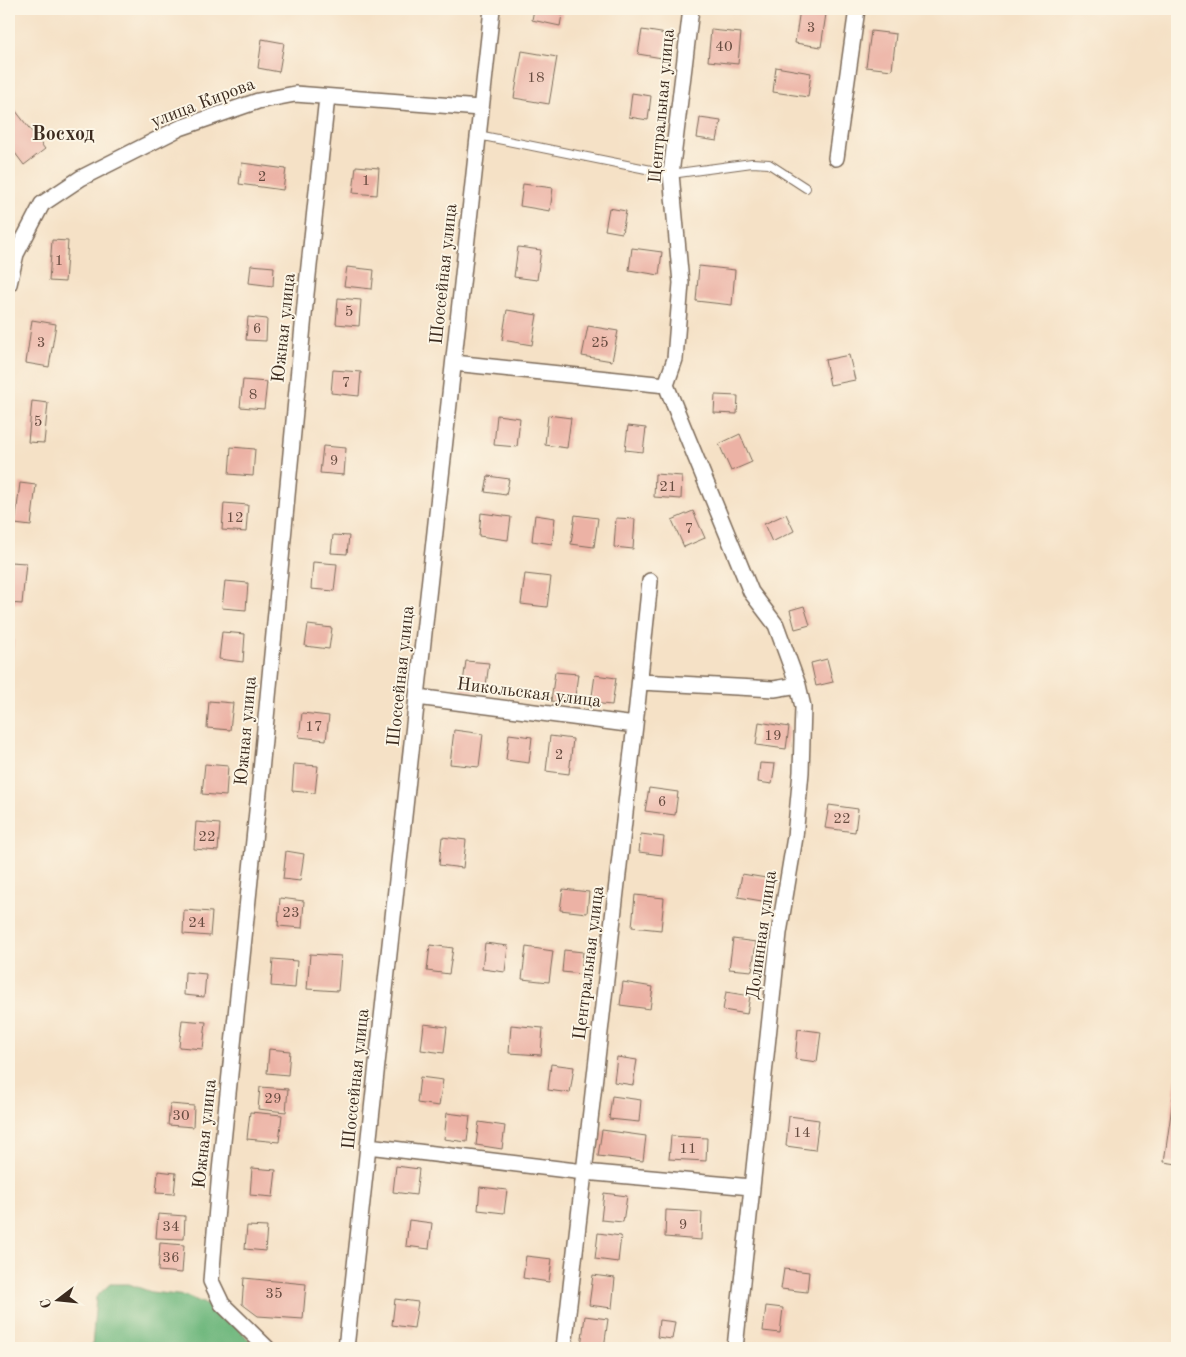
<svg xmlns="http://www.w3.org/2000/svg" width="1186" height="1357" font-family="'Old Standard TT',serif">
<rect width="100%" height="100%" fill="#fcf5e5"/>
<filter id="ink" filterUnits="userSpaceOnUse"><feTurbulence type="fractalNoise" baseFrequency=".02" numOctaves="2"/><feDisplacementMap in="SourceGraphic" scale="10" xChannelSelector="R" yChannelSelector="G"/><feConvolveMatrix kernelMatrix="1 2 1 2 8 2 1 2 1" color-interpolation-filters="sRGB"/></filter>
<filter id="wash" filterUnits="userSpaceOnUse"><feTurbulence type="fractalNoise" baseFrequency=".0096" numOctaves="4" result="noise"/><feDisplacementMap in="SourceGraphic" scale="20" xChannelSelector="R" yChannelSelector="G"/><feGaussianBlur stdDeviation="1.12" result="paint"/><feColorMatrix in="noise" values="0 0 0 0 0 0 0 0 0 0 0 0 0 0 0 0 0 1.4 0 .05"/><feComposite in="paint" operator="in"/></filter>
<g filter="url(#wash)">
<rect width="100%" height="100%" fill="#f5e1c6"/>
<path fill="#70b87e" stroke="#56714e" d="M 110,1284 L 129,1284 L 151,1292 L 186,1296 L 203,1303 L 231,1320 L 256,1348 L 92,1348 L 96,1297 Z"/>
<g id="blocks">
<path fill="#ecb2a5" d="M 534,9 L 563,9 L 560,26 L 532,20 Z
M 718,9 L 741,9 L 740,14 Z
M 800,9 L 826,14 L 821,47 L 795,43 Z
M 642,30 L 667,34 L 662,58 L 638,54 Z
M 711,30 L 741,33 L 738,64 L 708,61 Z
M 871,31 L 896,34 L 892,70 L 866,67 Z
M 262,39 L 284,43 L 279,72 L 258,68 Z
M 522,51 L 557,57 L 549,104 L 514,98 Z
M 776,67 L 811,73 L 808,97 L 773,92 Z
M 632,93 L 651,96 L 648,120 L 629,117 Z
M 9,102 L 45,149 L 24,165 L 9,145 Z
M 700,118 L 721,121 L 717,141 L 697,138 Z
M 242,163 L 286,169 L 283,190 L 239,184 Z
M 356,166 L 379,168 L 377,195 L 353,193 Z
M 523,184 L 553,188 L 550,211 L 520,206 Z
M 609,208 L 626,211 L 622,233 L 605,230 Z
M 52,240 L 68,241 L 65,282 L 49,281 Z
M 518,247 L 541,250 L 537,280 L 514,277 Z
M 632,248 L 662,252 L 659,275 L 629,270 Z
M 251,265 L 274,267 L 273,286 L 249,283 Z
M 699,266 L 735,270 L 732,305 L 696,301 Z
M 347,267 L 374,270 L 372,289 L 344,286 Z
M 338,298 L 361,300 L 359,326 L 336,324 Z
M 507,310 L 537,315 L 532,345 L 502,340 Z
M 248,317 L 267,319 L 266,341 L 246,340 Z
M 32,320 L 56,324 L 49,367 L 26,363 Z
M 588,326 L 618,331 L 612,361 L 582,356 Z
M 849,355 L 855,380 L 830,385 L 825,360 Z
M 333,370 L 361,372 L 359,396 L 331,393 Z
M 243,380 L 267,382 L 264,409 L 240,407 Z
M 715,395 L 738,396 L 737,414 L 714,413 Z
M 32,401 L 48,403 L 44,443 L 28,442 Z
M 497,415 L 520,418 L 517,447 L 494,445 Z
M 548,415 L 571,418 L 567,448 L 545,445 Z
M 628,426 L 646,428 L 643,452 L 625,450 Z
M 740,434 L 752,462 L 731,471 L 719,444 Z
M 323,446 L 346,448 L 344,475 L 320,473 Z
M 231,447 L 255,449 L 253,476 L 229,474 Z
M 655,474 L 682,476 L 681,499 L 654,497 Z
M 488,476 L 509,479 L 506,495 L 485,492 Z
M 20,483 L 36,485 L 31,526 L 15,524 Z
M 224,503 L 248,505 L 246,532 L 222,530 Z
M 693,511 L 705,538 L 684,547 L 672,520 Z
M 481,513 L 511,517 L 508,540 L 479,536 Z
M 786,514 L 794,531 L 772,542 L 764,524 Z
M 535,515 L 555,518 L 552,544 L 532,541 Z
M 575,515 L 598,518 L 594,547 L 571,544 Z
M 616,518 L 635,519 L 633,549 L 614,547 Z
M 333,535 L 349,536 L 347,554 L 331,553 Z
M 10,562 L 26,563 L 22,604 L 9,603 Z
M 313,562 L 337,564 L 334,591 L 311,589 Z
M 525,574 L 551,577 L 547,607 L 521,604 Z
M 225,581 L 248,583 L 246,610 L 222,608 Z
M 804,606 L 810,625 L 795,629 L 790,610 Z
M 308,625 L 332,628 L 329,649 L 305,646 Z
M 222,632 L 245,634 L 243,662 L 219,659 Z
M 9,639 L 14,640 L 10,678 L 9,678 Z
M 827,659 L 833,682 L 816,686 L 811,663 Z
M 466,661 L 489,663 L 485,693 L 462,690 Z
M 555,672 L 578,674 L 574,704 L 551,701 Z
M 595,675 L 616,678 L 612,705 L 591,703 Z
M 209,701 L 233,703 L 230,730 L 207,728 Z
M 302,713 L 329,716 L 326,740 L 299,737 Z
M 759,722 L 789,727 L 786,749 L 756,745 Z
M 454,730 L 483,734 L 479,767 L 450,764 Z
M 509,734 L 532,737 L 529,763 L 506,760 Z
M 550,736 L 573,739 L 569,774 L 546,771 Z
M 760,763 L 775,764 L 772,784 L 758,782 Z
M 205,764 L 228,766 L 226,796 L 202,794 Z
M 294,764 L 318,766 L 315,793 L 292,791 Z
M 649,788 L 678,792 L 675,815 L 645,811 Z
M 829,805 L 858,809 L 855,832 L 825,828 Z
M 196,822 L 220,824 L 218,851 L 194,849 Z
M 641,834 L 664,837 L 662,855 L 639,852 Z
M 442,837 L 466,840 L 463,868 L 439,865 Z
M 286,851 L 304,854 L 300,881 L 283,879 Z
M 742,874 L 772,879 L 768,902 L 738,897 Z
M 563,889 L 589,892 L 587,913 L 560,910 Z
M 635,895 L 664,898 L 661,930 L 632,927 Z
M 280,898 L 304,901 L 302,928 L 278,926 Z
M 184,910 L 212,912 L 210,936 L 183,934 Z
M 733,939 L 756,942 L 752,971 L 729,969 Z
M 485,943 L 508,946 L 505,972 L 482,969 Z
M 430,945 L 453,948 L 449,974 L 427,971 Z
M 526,947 L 553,951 L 549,982 L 522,979 Z
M 564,950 L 583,952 L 581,974 L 562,972 Z
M 310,954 L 341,956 L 338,991 L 307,989 Z
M 273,959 L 297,961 L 295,988 L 271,986 Z
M 185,972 L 206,974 L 204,997 L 184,995 Z
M 623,982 L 653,987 L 650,1009 L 620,1005 Z
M 726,992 L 750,996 L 747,1014 L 723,1010 Z
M 182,1020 L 206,1022 L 203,1049 L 179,1047 Z
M 424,1024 L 447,1027 L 444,1053 L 421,1050 Z
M 511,1025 L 543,1028 L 541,1055 L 509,1053 Z
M 798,1029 L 821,1032 L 817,1062 L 795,1059 Z
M 269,1049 L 290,1051 L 288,1075 L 267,1073 Z
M 617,1057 L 637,1060 L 633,1085 L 614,1082 Z
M 551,1064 L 574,1067 L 570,1093 L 548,1090 Z
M 420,1077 L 443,1080 L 439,1106 L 417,1103 Z
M 1176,1078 L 1177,1078 L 1177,1164 L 1164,1162 Z
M 260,1087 L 288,1089 L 286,1112 L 258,1109 Z
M 612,1096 L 641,1100 L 639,1122 L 609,1119 Z
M 170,1104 L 194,1106 L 193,1127 L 168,1125 Z
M 250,1112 L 282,1115 L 279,1142 L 247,1139 Z
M 447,1113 L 470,1116 L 467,1142 L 444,1139 Z
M 789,1116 L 819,1120 L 815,1150 L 786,1146 Z
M 479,1122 L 505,1126 L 502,1149 L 476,1145 Z
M 602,1130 L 646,1136 L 643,1161 L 598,1156 Z
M 671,1136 L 707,1138 L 706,1161 L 669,1159 Z
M 396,1166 L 419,1169 L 416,1195 L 393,1192 Z
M 252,1168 L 276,1170 L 273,1197 L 250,1195 Z
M 158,1171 L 176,1173 L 174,1194 L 156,1193 Z
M 480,1187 L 507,1190 L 504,1213 L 478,1210 Z
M 604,1193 L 627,1196 L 623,1222 L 601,1220 Z
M 666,1210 L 702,1212 L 701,1240 L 665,1237 Z
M 158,1214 L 185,1216 L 184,1239 L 156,1238 Z
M 409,1220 L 432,1223 L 429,1249 L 406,1246 Z
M 247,1226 L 267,1227 L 265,1251 L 245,1249 Z
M 598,1233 L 621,1236 L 618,1262 L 595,1259 Z
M 160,1243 L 184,1245 L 182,1273 L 158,1271 Z
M 526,1256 L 552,1259 L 549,1282 L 523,1278 Z
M 784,1269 L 809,1272 L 807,1292 L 781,1289 Z
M 593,1275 L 615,1278 L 612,1308 L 589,1305 Z
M 244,1278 L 306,1284 L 303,1319 L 258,1316 L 242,1304 Z
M 395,1299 L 418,1302 L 414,1328 L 392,1325 Z
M 766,1306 L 783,1308 L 780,1333 L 763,1331 Z
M 585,1316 L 608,1319 L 604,1348 L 581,1346 Z
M 659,1320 L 675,1322 L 672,1339 L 657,1337 Z"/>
</g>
</g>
<g filter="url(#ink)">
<use href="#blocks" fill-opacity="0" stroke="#7c6a59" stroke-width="1"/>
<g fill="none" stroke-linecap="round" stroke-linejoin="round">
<defs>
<path id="service" d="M 478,135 L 671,174 L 752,163 L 769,164 L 806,188"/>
<path id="minor" d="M 836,158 L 857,9
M 9,284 L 16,254 L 42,204 L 81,178 L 180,128 L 258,101 L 295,94 L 480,108
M 454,363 L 666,385 L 751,592 L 776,625 L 798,685
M 666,385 L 675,359 L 681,283 L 671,174 L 691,9
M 640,682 L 774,689 L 798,685 L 803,707 L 801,772 L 795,837 L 779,933 L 735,1348
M 417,697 L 635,725
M 368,1146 L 584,1172 L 751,1187
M 267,1348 L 222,1304 L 211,1281 L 220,1171 L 260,782 L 306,294 L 327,97
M 346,1348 L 492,9
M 564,1348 L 635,725 L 650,581"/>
</defs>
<use href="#service" stroke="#7c6a59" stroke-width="10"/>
<use href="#minor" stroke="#7c6a59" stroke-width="18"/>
<use href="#service" stroke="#fff" stroke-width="8"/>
<use href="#minor" stroke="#fff" stroke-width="15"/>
</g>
</g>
<g text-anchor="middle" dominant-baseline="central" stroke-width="4" stroke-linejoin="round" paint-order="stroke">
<g font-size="15" fill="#674c40">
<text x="811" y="28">3</text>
<text x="724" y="47">40</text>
<text x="536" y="78">18</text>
<text x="262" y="177">2</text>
<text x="366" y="181">1</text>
<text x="59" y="261">1</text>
<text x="349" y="312">5</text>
<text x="257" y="329">6</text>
<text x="41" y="343">3</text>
<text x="600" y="343">25</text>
<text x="346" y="383">7</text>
<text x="253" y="395">8</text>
<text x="38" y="422">5</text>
<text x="334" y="461">9</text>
<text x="668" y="487">21</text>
<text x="235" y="518">12</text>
<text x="689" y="529">7</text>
<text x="314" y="727">17</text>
<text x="773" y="736">19</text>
<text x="559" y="755">2</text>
<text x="662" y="802">6</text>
<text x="842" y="819">22</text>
<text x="207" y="837">22</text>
<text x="291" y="913">23</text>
<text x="197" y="923">24</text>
<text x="273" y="1099">29</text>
<text x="181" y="1116">30</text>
<text x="802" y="1133">14</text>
<text x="688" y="1149">11</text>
<text x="683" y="1225">9</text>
<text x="171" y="1227">34</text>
<text x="171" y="1258">36</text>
<text x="274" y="1294">35</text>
</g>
<g font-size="18" fill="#3b2a1e" stroke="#fcf5e5">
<text transform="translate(203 103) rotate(-21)">улица Кирова</text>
<text transform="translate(662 106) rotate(-85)">Центральная улица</text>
<text transform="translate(444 274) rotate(-84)">Шоссейная улица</text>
<text transform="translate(284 328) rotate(-84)">Южная улица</text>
<text transform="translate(401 676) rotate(-84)">Шоссейная улица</text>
<text transform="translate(529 693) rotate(7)">Никольская улица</text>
<text transform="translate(246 731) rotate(-85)">Южная улица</text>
<text transform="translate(762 935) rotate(-82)">Долинная улица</text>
<text transform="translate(589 963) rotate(-83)">Центральная улица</text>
<text transform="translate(356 1079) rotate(-84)">Шоссейная улица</text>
<text transform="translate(205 1134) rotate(-84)">Южная улица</text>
</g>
<g font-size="20" font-weight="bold" fill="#3b2a1e" stroke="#fcf5e5">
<text x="63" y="135">Восход</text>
</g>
</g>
<rect width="1186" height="1357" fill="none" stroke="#fcf5e5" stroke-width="30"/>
<g transform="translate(58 1300) rotate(254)" stroke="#fcf5e5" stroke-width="4" paint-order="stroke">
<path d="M0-4L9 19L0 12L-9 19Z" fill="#3b2a1e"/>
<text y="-8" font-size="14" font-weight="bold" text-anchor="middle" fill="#3b2a1e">С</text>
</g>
</svg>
